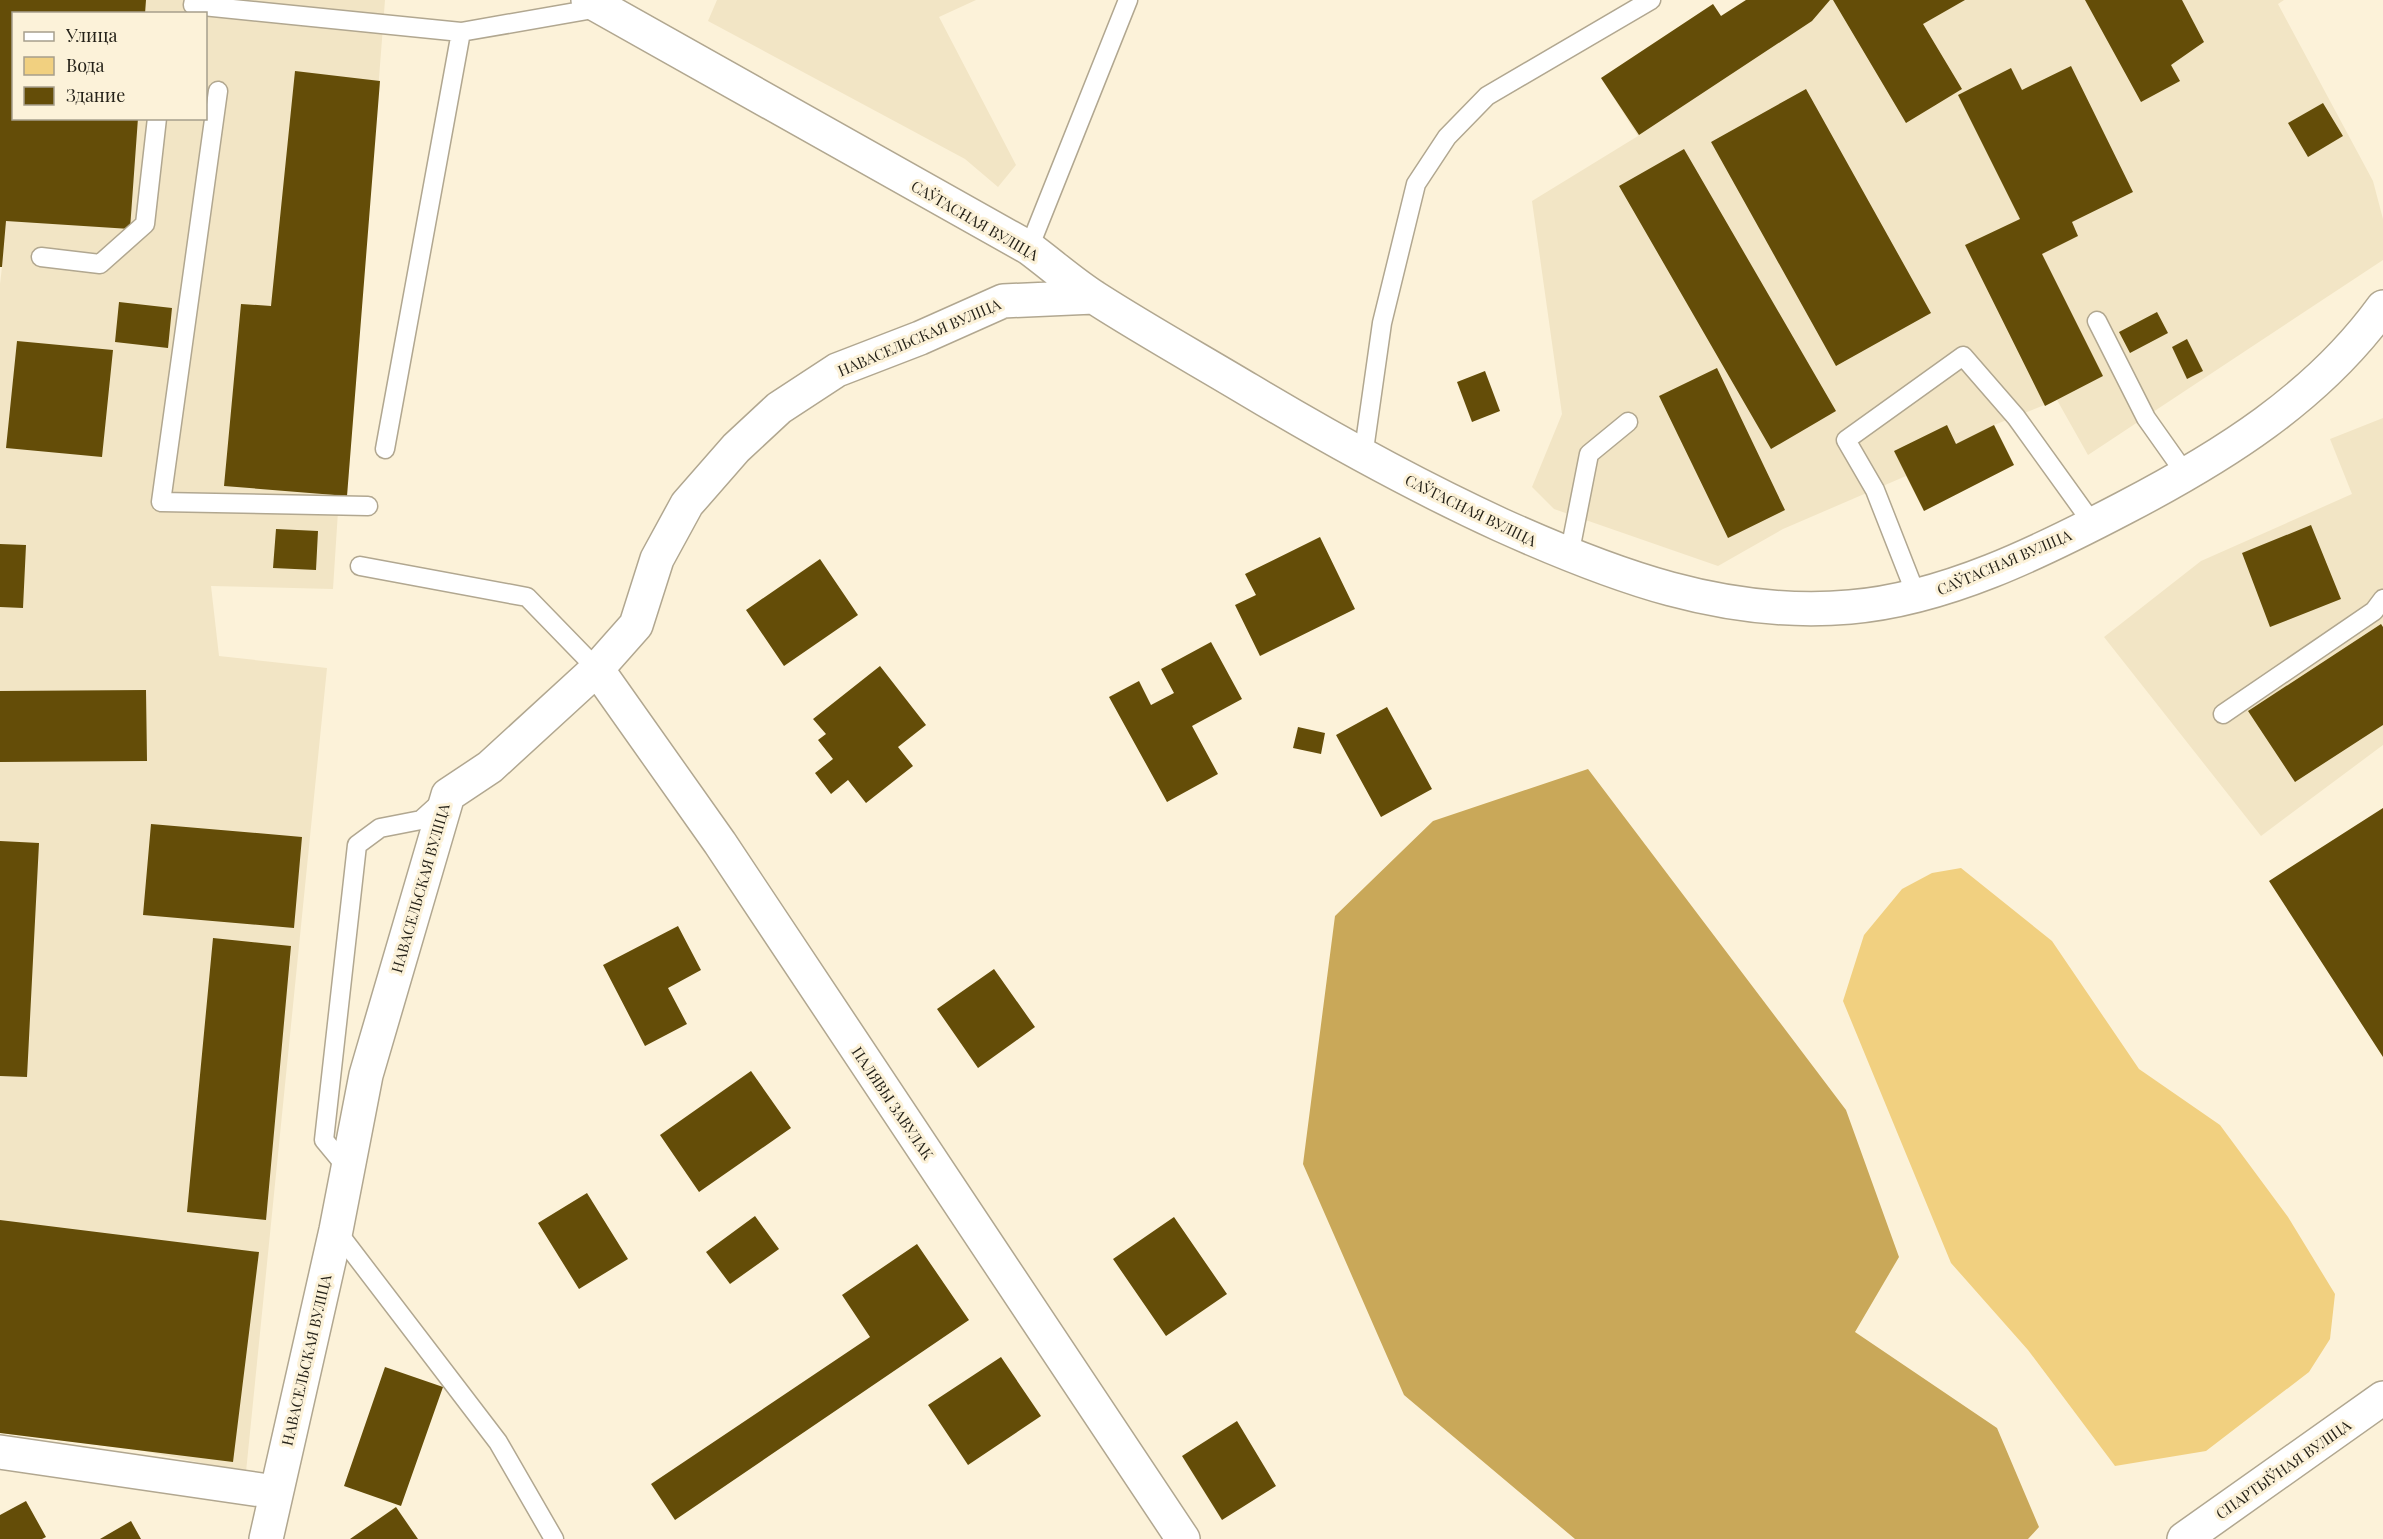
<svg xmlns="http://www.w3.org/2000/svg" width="2383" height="1539" font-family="'Playfair Display',serif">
<rect width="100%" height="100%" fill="#fcf2d9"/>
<path fill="#f2e5c5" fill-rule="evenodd" d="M 0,0 L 385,0 L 347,496 L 339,496 L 333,589 L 211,586 L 219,656 L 327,668 L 246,1472 L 138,1450 L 0,1433 L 0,284 L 2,267 L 0,267 ZM 14,14 L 206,14 L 206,118 L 14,118 Z
M 717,0 L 976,0 L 939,17 L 1016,165 L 998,187 L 965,159 L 708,21 Z
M 1746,0 L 2284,0 L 2278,4 L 2373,181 L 2383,219 L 2383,260 L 2088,455 L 2057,400 L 1994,425 L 2014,465 L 1924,511 L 1906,476 L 1783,529 L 1718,566 L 1554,509 L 1532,487 L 1562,414 L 1532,201 L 1638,136 L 1601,78 L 1713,4 L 1721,16 Z
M 2383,418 L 2383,745 L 2261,836 L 2104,637 L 2201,561 L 2352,494 L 2330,439 Z"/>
<path fill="#c9a859" d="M 1588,769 L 1846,1110 L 1899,1257 L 1855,1332 L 1997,1428 L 2039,1527 L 2028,1539 L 1575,1539 L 1404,1395 L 1303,1164 L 1335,916 L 1433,821 Z"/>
<path fill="#f1d080" d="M 1961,868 L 2052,941 L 2139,1069 L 2220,1125 L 2288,1217 L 2335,1294 L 2330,1339 L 2309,1372 L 2206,1451 L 2115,1466 L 2028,1350 L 1951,1263 L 1843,1001 L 1864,935 L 1902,889 L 1932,873 Z"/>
<path fill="#644d08" d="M 0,0 L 146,0 L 145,14 L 14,14 L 14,118 L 138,118 L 130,229 L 6,221 L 2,267 L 0,267 Z
M 1746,0 L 1830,0 L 1812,21 L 1639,135 L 1601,78 L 1713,4 L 1721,16 Z
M 1833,0 L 1965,0 L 1923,24 L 1962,89 L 1906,123 Z
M 2085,0 L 2182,0 L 2204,42 L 2171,65 L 2180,81 L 2141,102 Z
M 2071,66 L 2133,192 L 2072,222 L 2078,236 L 2042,254 L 2103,376 L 2045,406 L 1965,245 L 2020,219 L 1958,95 L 2011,68 L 2022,90 Z
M 295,71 L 380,81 L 347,496 L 224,486 L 241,304 L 271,306 Z
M 1806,89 L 1931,313 L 1836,366 L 1711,142 Z
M 2323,103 L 2343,136 L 2308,157 L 2288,123 Z
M 1684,149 L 1836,411 L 1771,449 L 1619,186 Z
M 119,302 L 172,308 L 168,348 L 115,342 Z
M 2157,312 L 2168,333 L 2130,353 L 2119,332 Z
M 2187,339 L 2203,371 L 2187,379 L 2172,347 Z
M 17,341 L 113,350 L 102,457 L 6,448 Z
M 1717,368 L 1785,510 L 1728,538 L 1659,396 Z
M 1485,371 L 1500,411 L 1472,422 L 1457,382 Z
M 1947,425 L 1956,444 L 1994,425 L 2014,465 L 1924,511 L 1894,451 Z
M 2311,525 L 2341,599 L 2270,627 L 2242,553 Z
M 276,529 L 318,531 L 316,570 L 273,568 Z
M 1320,537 L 1355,609 L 1260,656 L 1235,605 L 1256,595 L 1245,574 Z
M 0,544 L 26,545 L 23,608 L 0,607 Z
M 820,559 L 858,615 L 784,666 L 746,610 Z
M 2381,624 L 2383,627 L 2383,725 L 2295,782 L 2248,711 Z
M 1211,642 L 1242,699 L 1192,726 L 1218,774 L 1167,802 L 1109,697 L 1139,681 L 1151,705 L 1174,693 L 1161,669 Z
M 880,666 L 926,725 L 898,747 L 913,766 L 866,803 L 848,780 L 831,794 L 815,773 L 833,759 L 818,740 L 826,734 L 813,719 Z
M 146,690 L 147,761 L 0,762 L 0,691 Z
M 1387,707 L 1432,789 L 1381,817 L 1336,735 Z
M 1298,727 L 1325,733 L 1321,754 L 1293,748 Z
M 2383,808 L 2383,1057 L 2269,881 Z
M 151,824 L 302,837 L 294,928 L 143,915 Z
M 0,841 L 39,843 L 27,1077 L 0,1076 Z
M 678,926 L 701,970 L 668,988 L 687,1024 L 645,1046 L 603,965 Z
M 213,938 L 291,946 L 266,1220 L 187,1212 Z
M 994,969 L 1035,1027 L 978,1068 L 937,1009 Z
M 751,1071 L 791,1128 L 699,1192 L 660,1135 Z
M 587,1193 L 628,1259 L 579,1289 L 538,1223 Z
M 755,1216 L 779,1249 L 730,1284 L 706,1252 Z
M 1174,1217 L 1227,1294 L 1166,1336 L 1113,1259 Z
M 0,1220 L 259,1252 L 233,1462 L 0,1433 Z
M 917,1244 L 969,1320 L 675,1520 L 651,1484 L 870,1337 L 842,1295 Z
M 1001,1357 L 1041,1416 L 968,1465 L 928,1405 Z
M 385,1367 L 443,1387 L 401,1506 L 344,1486 Z
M 1237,1421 L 1276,1486 L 1222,1520 L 1182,1456 Z
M 26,1501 L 46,1537 L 42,1539 L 0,1539 L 0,1515 Z
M 396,1507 L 418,1539 L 350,1539 Z
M 131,1521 L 141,1539 L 100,1539 Z"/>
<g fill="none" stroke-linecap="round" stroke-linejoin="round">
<defs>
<path id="service" d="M 194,0 L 193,5 L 461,32
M 218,91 L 161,502 L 368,506
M 1029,248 L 1128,0
M 41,257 L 100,264 L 145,224 L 157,118
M 2097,321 L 2146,418 L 2187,476
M 385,449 L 461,32 L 599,8
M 1363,457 L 1382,323 L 1416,184 L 1447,137 L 1487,96 L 1651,0
M 1569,556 L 1589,454 L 1628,422
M 360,566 L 527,597 L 597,669
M 1917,597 L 1875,490 L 1846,440 L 1963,356 L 2016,417 L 2093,524
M 2223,714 L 2374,611 L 2383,599
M 348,1169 L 324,1140 L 357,845 L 380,828 L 421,820 L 442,801
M 336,1230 L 498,1442 L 554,1539"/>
<path id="minor" d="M 588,0 L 1029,248 C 1052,265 1073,284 1097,299 C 1147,331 1199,360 1249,390 C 1331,439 1414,485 1501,525 C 1612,575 1725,618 1850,607 C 1945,599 2040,552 2124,508 C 2222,457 2317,398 2383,307
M 597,669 L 720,843 L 1183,1539
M 0,1452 L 275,1492
M 266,1539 L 336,1230 L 366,1075 L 448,795 L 490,767 L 597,669 L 636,625 L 657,559 L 687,504 L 736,448 L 779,408 L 837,370 L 920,338 L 1003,301 L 1094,297"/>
<path id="secondary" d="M 2184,1539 L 2383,1398"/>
</defs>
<use href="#service" stroke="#b1a790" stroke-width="21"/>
<use href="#minor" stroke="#b1a790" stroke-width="36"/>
<use href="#secondary" stroke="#b1a790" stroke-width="36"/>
<use href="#service" stroke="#fff" stroke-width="18"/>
<use href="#minor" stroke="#fff" stroke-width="33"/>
<use href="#secondary" stroke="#fff" stroke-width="33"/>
</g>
<g text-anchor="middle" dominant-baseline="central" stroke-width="6" stroke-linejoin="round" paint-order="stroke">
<g font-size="15" fill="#252219" stroke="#fcf2d9">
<text transform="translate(975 220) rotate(30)">САЎГАСНАЯ ВУЛІЦА</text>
<text transform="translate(919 337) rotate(-23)">НАВАСЕЛЬСКАЯ ВУЛІЦА</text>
<text transform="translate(1471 510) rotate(26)">САЎГАСНАЯ ВУЛІЦА</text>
<text transform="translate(2004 562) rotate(-23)">САЎГАСНАЯ ВУЛІЦА</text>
<text transform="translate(420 888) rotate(-74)">НАВАСЕЛЬСКАЯ ВУЛІЦА</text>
<text transform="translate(893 1103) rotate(56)">ПАЛЯВЫ ЗАВУЛАК</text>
<text transform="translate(306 1360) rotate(-77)">НАВАСЕЛЬСКАЯ ВУЛІЦА</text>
<text transform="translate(2283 1469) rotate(-35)">СПАРТЫЎНАЯ ВУЛІЦА</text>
</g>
</g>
<rect x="12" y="12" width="195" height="108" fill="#fcf2d9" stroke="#a69f8c" stroke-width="1.5"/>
<rect x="24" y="32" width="30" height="9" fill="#ffffff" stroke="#a69f8c" stroke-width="1.5"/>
<text x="66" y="42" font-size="18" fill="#252219">Улица</text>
<rect x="24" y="57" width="30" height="18" fill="#f1d080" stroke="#a69f8c" stroke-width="1.5"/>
<text x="66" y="72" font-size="18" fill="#252219">Вода</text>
<rect x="24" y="87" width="30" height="18" fill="#644d08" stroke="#a69f8c" stroke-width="1.5"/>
<text x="66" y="102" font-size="18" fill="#252219">Здание</text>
</svg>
